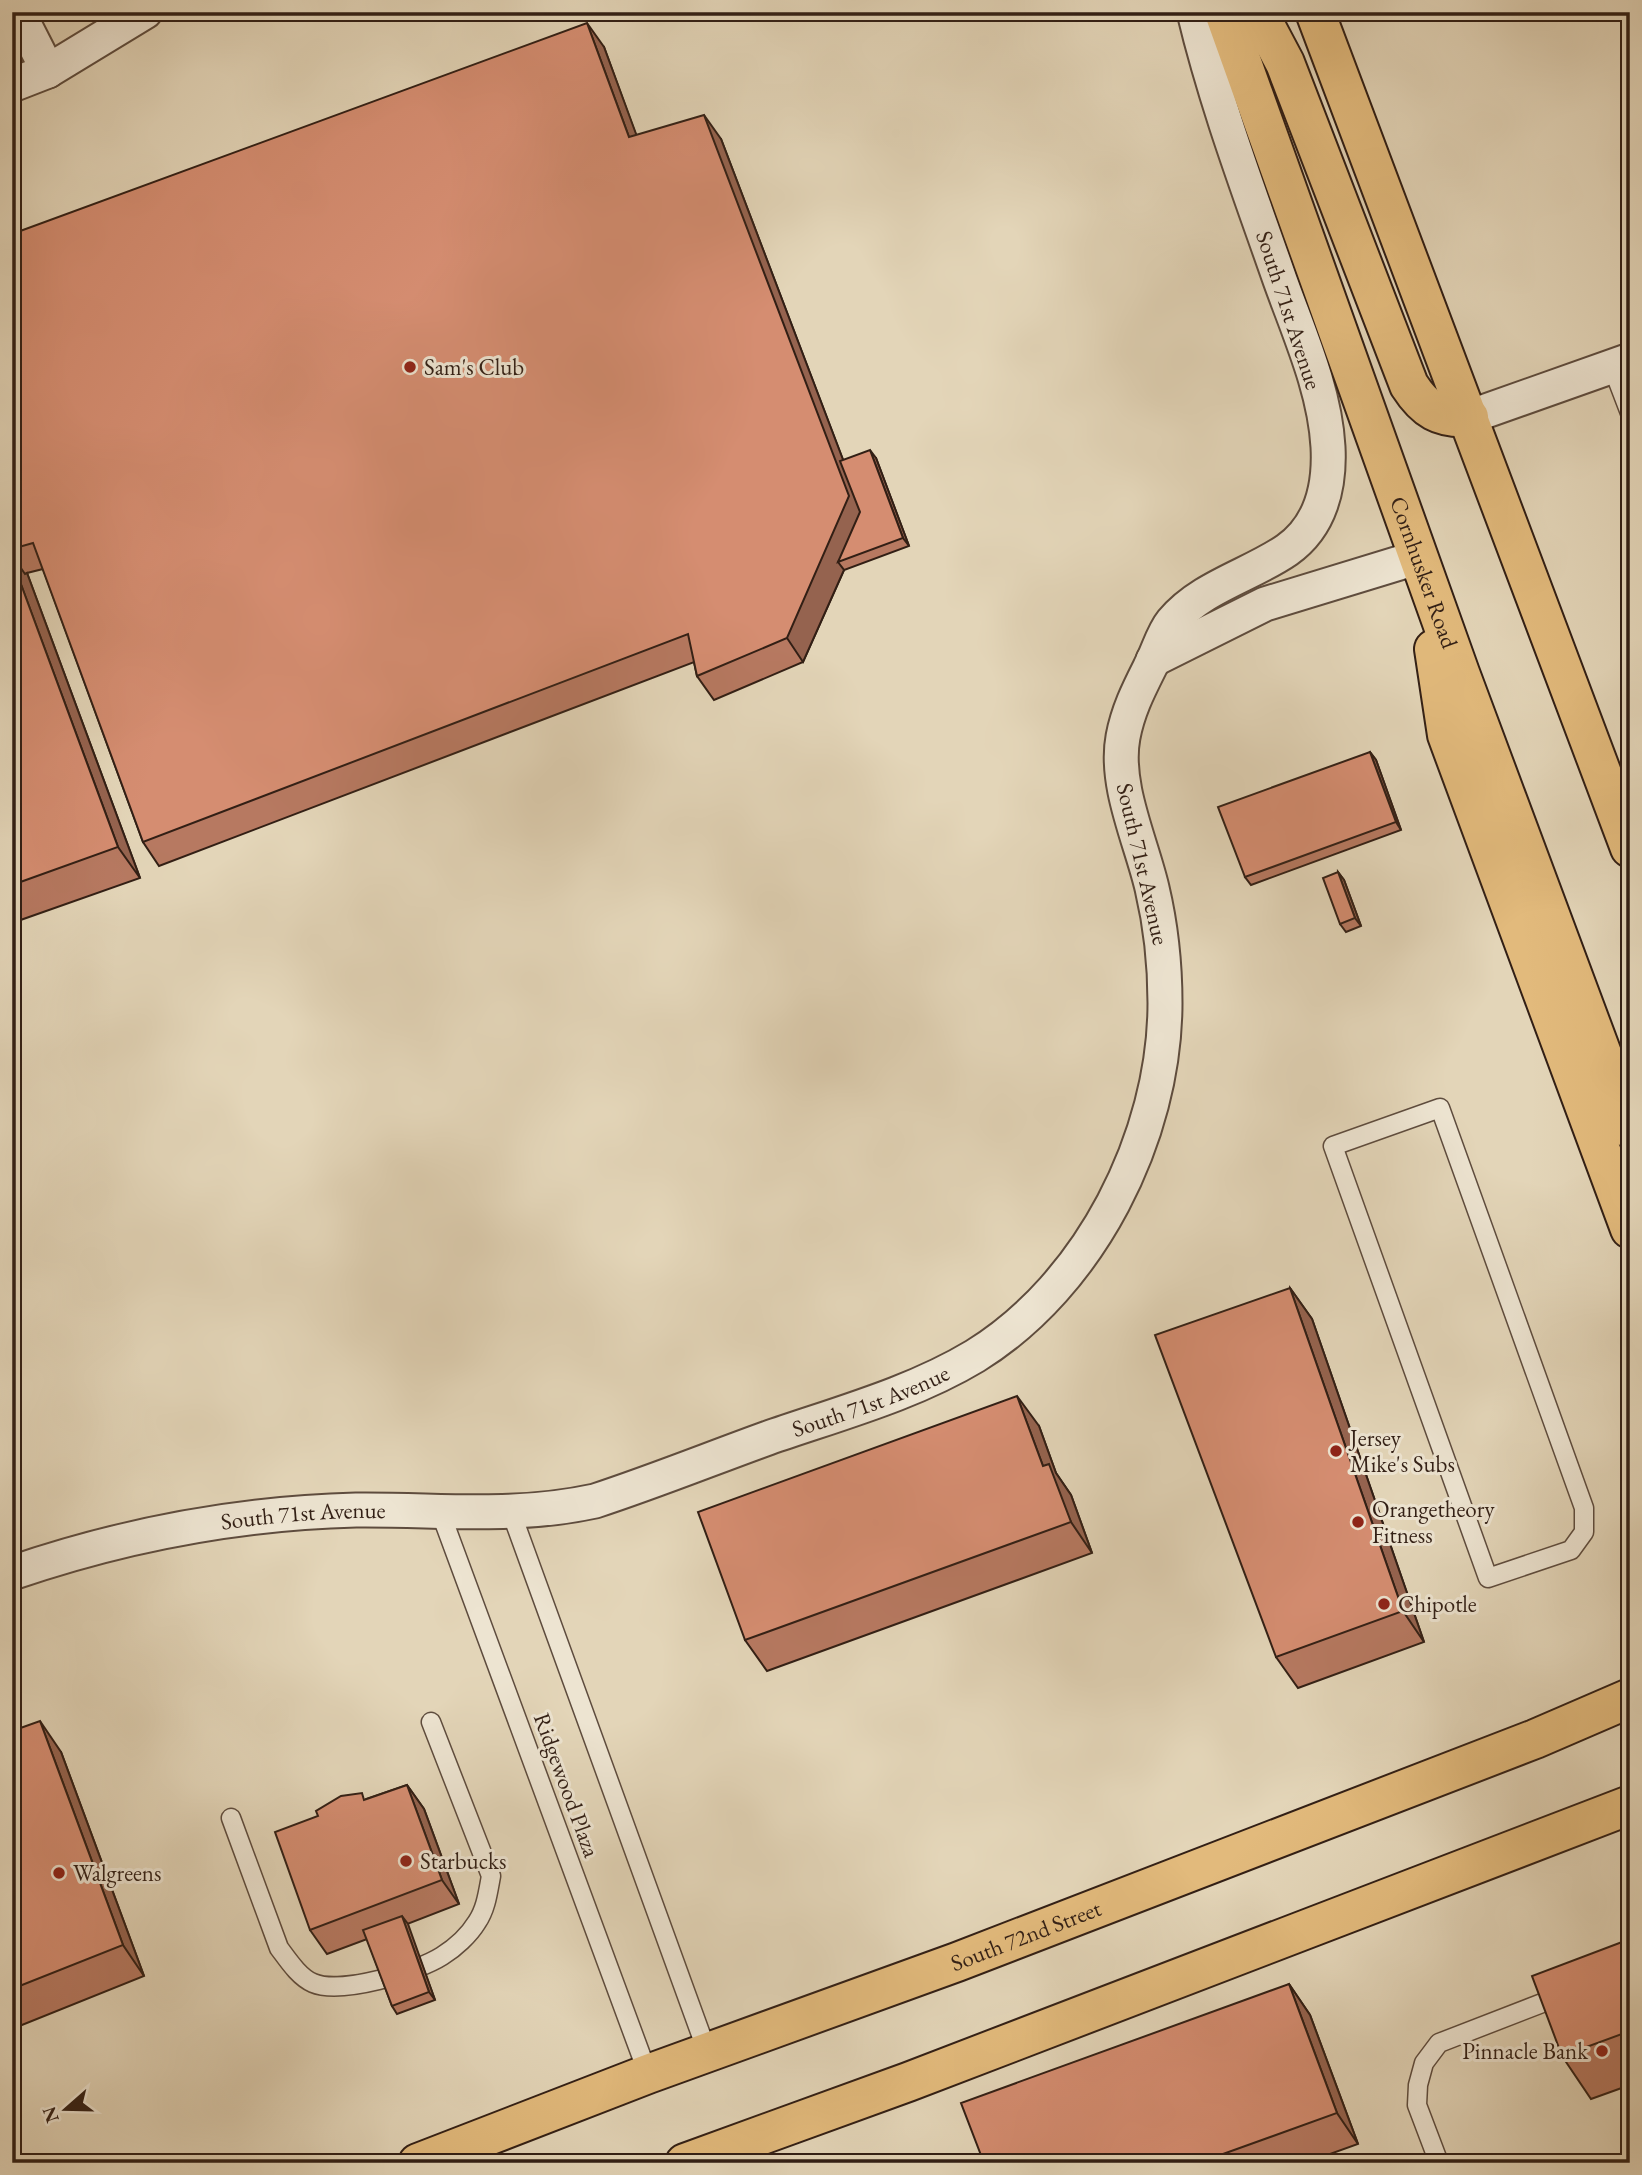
<svg xmlns="http://www.w3.org/2000/svg" width="1642" height="2175" font-family="'EB Garamond',serif">
<rect width="100%" height="100%" fill="#e3d5b8"/>
<filter id="stains"><feTurbulence type="fractalNoise" baseFrequency=".00286" numOctaves="4"/><feColorMatrix values="0 0 0 0 .2 0 0 0 0 .09 0 0 0 0 .02 0 0 0 .5 -.17"/></filter>
<radialGradient id="worn" r=".72"><stop offset=".6" stop-color="#630" stop-opacity="0"/><stop offset="1" stop-color="#630" stop-opacity=".3"/></radialGradient>
<g fill="none" stroke-linecap="round" stroke-linejoin="round">
<defs>
<path id="service" d="M 1612,366 L 1630,413
M 1440,1108 L 1584,1508 L 1584,1532 L 1571,1550 L 1488,1578 L 1333,1146 Z
M 511,1512 L 708,2054
M 441,1514 L 648,2074
M 231,1818 L 279,1948 C 288,1960 299,1977 313,1983 C 341,1995 417,1972 442,1956 C 455,1948 469,1935 477,1922 C 486,1909 488,1892 491,1876 L 431,1722
M 1439,2163 L 1417,2105 L 1418,2085 L 1424,2063 L 1439,2043 L 1563,1995"/>
<g id="minor">
<path d="M 18,12 L 48,71"/>
<path d="M 12,85 L 48,71 L 145,12"/>
<path d="M 1469,417 L 1630,360"/>
<path d="M 1153,660 L 1265,604 L 1419,557"/>
<path id="s1" d="M 12,1573 C 123,1535 239,1513 356,1510 C 439,1509 512,1519 595,1501 C 653,1482 710,1459 768,1438 C 837,1414 912,1394 975,1356 C 1090,1285 1165,1137 1165,1003 C 1165,964 1161,926 1152,888 C 1141,841 1114,785 1123,737 C 1128,710 1139,689 1151,665 C 1158,651 1163,633 1172,622 C 1201,587 1251,575 1287,550 C 1321,526 1330,486 1328,447 C 1325,390 1299,333 1280,280 C 1249,191 1216,104 1194,12"/>
</g>
<g id="primary">
<path id="s2" d="M 1224,12 L 1460,673 L 1630,1129"/>
<path d="M 1258,12 L 1285,63 L 1409,385 C 1425,410 1440,419 1469,417"/>
<path d="M 1315,12 L 1630,848"/>
<path d="M 1434,649 L 1447,735 L 1630,1229"/>
<path id="s3" d="M 418,2163 L 648,2074 L 957,1962 L 1535,1739 L 1630,1698"/>
<path d="M 685,2163 L 908,2082 L 1630,1805"/>
</g>
</defs>
<use href="#service" stroke="#5e4c3e" stroke-width="21"/>
<use href="#minor" stroke="#5e4c3e" stroke-width="37"/>
<use href="#primary" stroke="#321f15" stroke-width="42"/>
<use href="#service" stroke="#ede4d1" stroke-width="18"/>
<use href="#minor" stroke="#ede4d1" stroke-width="33"/>
<use href="#primary" stroke="#e2ba7c" stroke-width="38"/>
</g>
<path fill="#b77961" stroke="#321f15" stroke-width="2" d="M 604,47 L 636,135 L 721,139 L 843,460 L 876,458 L 909,546 L 844,570 L 803,662 L 714,700 L 697,676 L 694,662 L 159,866 L 143,842 L 43,569 L 27,573 L 140,878 L 12,923 L 12,234 Z
M 1370,752 L 1376,760 L 1401,830 L 1251,885 L 1245,877 Z
M 1338,872 L 1344,880 L 1361,926 L 1346,932 L 1340,924 Z
M 1290,1288 L 1312,1319 L 1424,1642 L 1298,1688 L 1276,1657 Z
M 1039,1426 L 1056,1473 L 1071,1495 L 1092,1553 L 767,1671 L 745,1640 Z
M 12,1731 L 61,1752 L 144,1976 L 12,2029 Z
M 407,1785 L 424,1809 L 459,1904 L 407,1924 L 435,2000 L 397,2014 L 392,2006 L 367,1939 L 327,1954 L 310,1930 L 366,1799 Z
M 1630,1939 L 1630,2085 L 1591,2099 L 1562,2056 Z
M 1289,1984 L 1310,2015 L 1358,2144 L 1305,2163 L 984,2163 Z"/>
<path fill="#95634f" stroke="#321f15" stroke-width="2" d="M 587,23 L 604,47 L 646,161 L 629,137 Z
M 704,115 L 721,139 L 866,520 L 838,562 L 844,570 L 803,662 L 787,638 Z
M 870,450 L 876,458 L 909,546 L 903,538 Z
M 12,555 L 25,574 L 27,573 L 140,878 L 118,847 L 12,560 Z
M 1370,752 L 1376,760 L 1401,830 L 1396,822 Z
M 1338,872 L 1344,880 L 1361,926 L 1355,918 Z
M 1290,1288 L 1312,1319 L 1424,1642 L 1403,1611 Z
M 1017,1396 L 1039,1426 L 1056,1473 L 1071,1495 L 1092,1553 L 1071,1522 L 1043,1466 Z
M 40,1721 L 61,1752 L 144,1976 L 123,1945 Z
M 407,1785 L 424,1809 L 459,1904 L 442,1880 Z
M 402,1916 L 408,1924 L 435,2000 L 429,1992 Z
M 1289,1984 L 1310,2015 L 1358,2144 L 1337,2113 Z"/>
<path fill="#d58d71" stroke="#321f15" stroke-width="2" d="M 587,23 L 629,137 L 704,115 L 849,496 L 787,638 L 697,676 L 688,634 L 143,842 L 33,543 L 12,549 L 12,234 Z
M 870,450 L 903,538 L 838,562 L 860,512 L 840,461 Z
M 12,560 L 118,847 L 12,885 Z
M 1370,752 L 1396,822 L 1245,877 L 1218,807 Z
M 1338,872 L 1355,918 L 1340,924 L 1323,878 Z
M 1290,1288 L 1403,1611 L 1276,1657 L 1155,1335 Z
M 1017,1396 L 1043,1466 L 1049,1464 L 1071,1522 L 745,1640 L 698,1512 Z
M 40,1721 L 123,1945 L 12,1989 L 12,1731 Z
M 407,1785 L 442,1880 L 310,1930 L 275,1832 L 318,1816 L 316,1811 L 341,1796 L 362,1793 L 364,1800 Z
M 402,1916 L 429,1992 L 392,2006 L 363,1930 Z
M 1630,1939 L 1630,2031 L 1562,2056 L 1532,1976 Z
M 1289,1984 L 1337,2113 L 1198,2163 L 984,2163 L 961,2103 Z"/>
<g fill="#8f2418" stroke="#ede4d1" stroke-width="2.5">
<circle cx="410" cy="367" r="7"/>
<circle cx="1336" cy="1451" r="7"/>
<circle cx="1358" cy="1522" r="7"/>
<circle cx="1384" cy="1604" r="7"/>
<circle cx="406" cy="1861" r="7"/>
<circle cx="59" cy="1873" r="7"/>
<circle cx="1602" cy="2051" r="7"/>
</g>
<g text-anchor="middle" dominant-baseline="central" stroke-width="6" stroke-linejoin="round" paint-order="stroke">
<g font-size="23" fill="#321f15" stroke="#ede4d1">
<text transform="translate(1289 310) rotate(72)">South 71st Avenue</text>
<text stroke="none"><textPath href="#s2" startOffset="595">Cornhusker Road</textPath></text>
<text transform="translate(1143 864) rotate(77)">South 71st Avenue</text>
<text stroke="none"><textPath href="#s1" startOffset="884">South 71st Avenue</textPath></text>
<text stroke="none"><textPath href="#s1" startOffset="298">South 71st Avenue</textPath></text>
<text transform="translate(567 1785) rotate(70)">Ridgewood Plaza</text>
<text stroke="none"><textPath href="#s3" startOffset="649">South 72nd Street</textPath></text>
</g>
<g font-size="23" fill="#321f15" stroke="#ede4d1" text-anchor="start">
<text x="424" y="367">Sam's Club</text>
<text x="1350" y="1438">Jersey<tspan x="1350" dy="26">Mike's Subs</tspan></text>
<text x="1372" y="1509">Orangetheory<tspan x="1372" dy="26">Fitness</tspan></text>
<text x="1398" y="1604">Chipotle</text>
<text x="420" y="1861">Starbucks</text>
<text x="73" y="1873">Walgreens</text>
<text x="1588" y="2051" text-anchor="end">Pinnacle Bank</text>
</g>
</g>
<rect width="1642" height="2175" fill="none" stroke="#e3d5b8" stroke-width="42"/>
<rect x="14" y="14" width="1614" height="2147" fill="none" stroke="#321f15" stroke-width="3.5"/>
<rect x="21" y="21" width="1600" height="2133" fill="none" stroke="#321f15" stroke-width="2"/>
<g transform="translate(66 2109) rotate(250)" stroke="#ede4d1" stroke-width="5" paint-order="stroke">
<path d="M0-5L12 26L0 18L-12 26Z" fill="#321f15"/>
<text y="-10" font-size="19" font-weight="bold" text-anchor="middle" fill="#321f15">N</text>
</g>
<rect width="100%" height="100%" filter="url(#stains)"/>
<rect width="100%" height="100%" fill="url(#worn)"/>
</svg>
